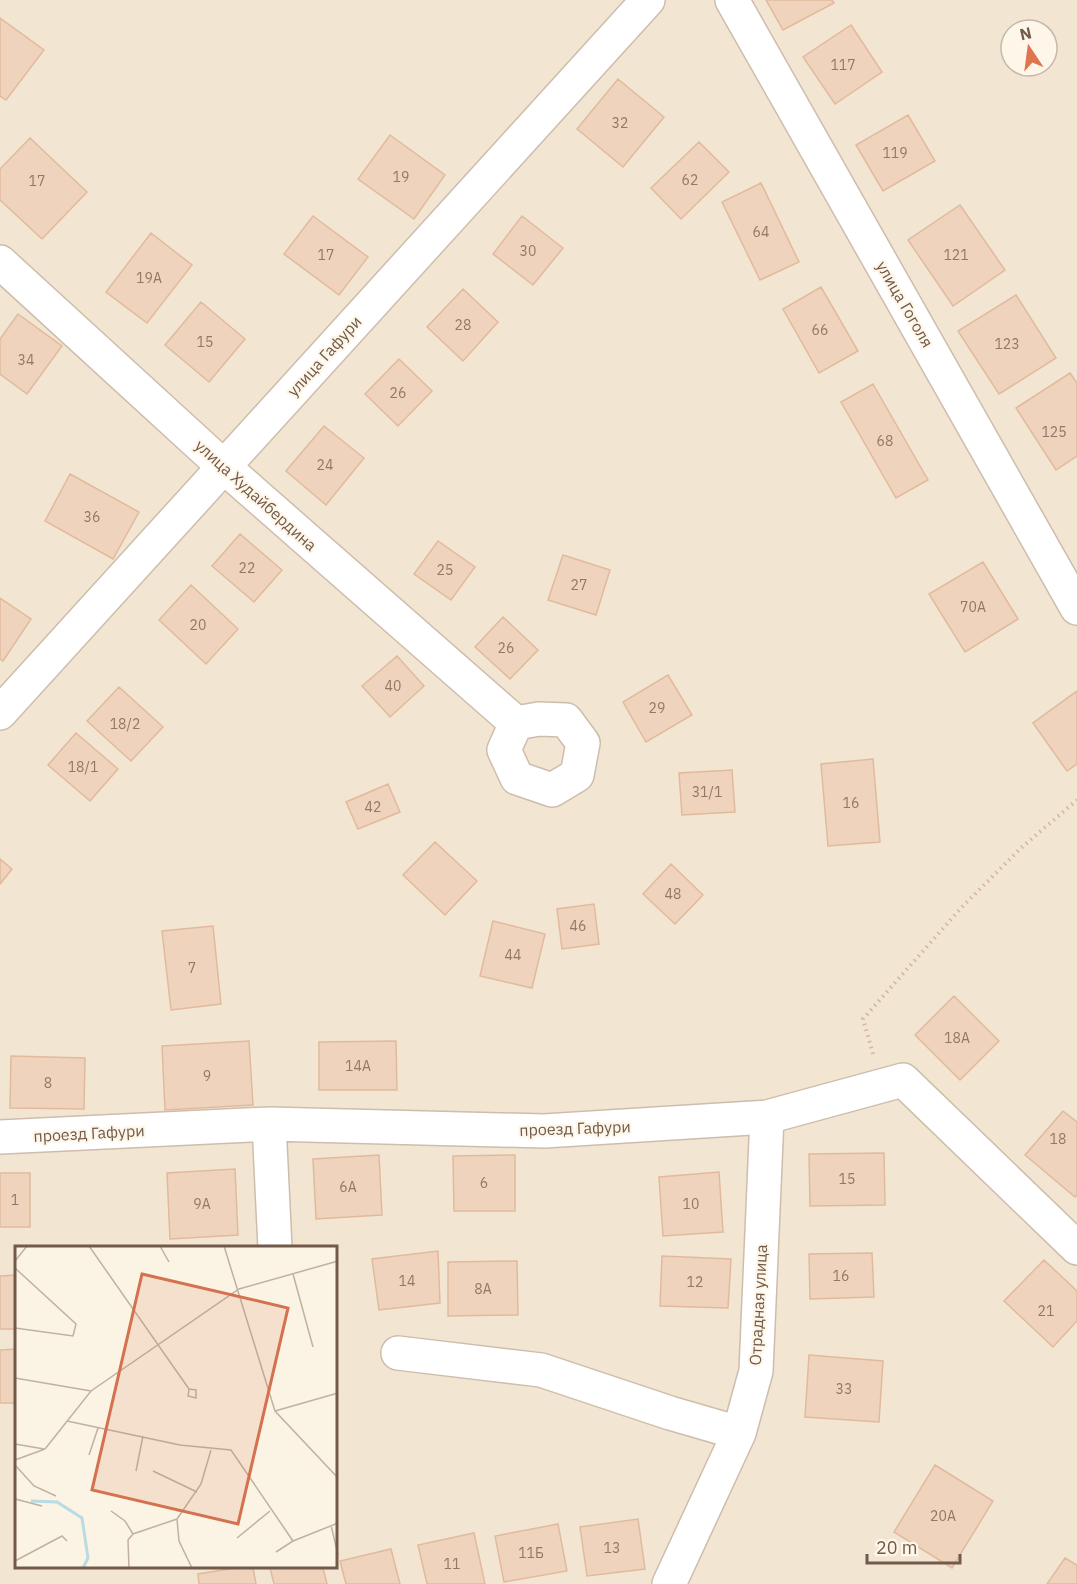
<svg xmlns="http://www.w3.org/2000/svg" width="1077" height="1584" font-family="'IBM Plex Sans',sans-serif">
<rect width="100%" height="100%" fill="#fbf3e3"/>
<path fill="#f2e5d2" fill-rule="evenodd" d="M 0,0 L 1077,0 L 1077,1584 L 0,1584 ZM 1011,30 L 1047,30 L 1047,66 L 1011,66 ZM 16,1248 L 336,1248 L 336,1568 L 16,1568 Z"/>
<path fill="#efd3bc" stroke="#e1ba9d" stroke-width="1.5" d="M 766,0 L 832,0 L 834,3 L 783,30 Z
M 0,18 L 44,50 L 6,100 L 0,96 Z
M 851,25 L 882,72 L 835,104 L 803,57 Z
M 618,79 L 664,117 L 623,167 L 577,129 Z
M 908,115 L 935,161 L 883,191 L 856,145 Z
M 390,135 L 445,175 L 414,219 L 358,179 Z
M 30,138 L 87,192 L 42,239 L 0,200 L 0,169 Z
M 699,142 L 729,172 L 681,219 L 651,188 Z
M 761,183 L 799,262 L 760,280 L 722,202 Z
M 960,205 L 1005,270 L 953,306 L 908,240 Z
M 313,216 L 368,257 L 339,295 L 284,254 Z
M 522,216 L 563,248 L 533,285 L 493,254 Z
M 151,233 L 192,265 L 147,323 L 106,292 Z
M 821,287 L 858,351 L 819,373 L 783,309 Z
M 463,289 L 498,322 L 463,361 L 427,327 Z
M 1016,295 L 1056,358 L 999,394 L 958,331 Z
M 201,302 L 245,339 L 209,382 L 165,345 Z
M 18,314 L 62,346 L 27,394 L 0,374 L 0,339 Z
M 399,359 L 432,391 L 398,426 L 365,394 Z
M 1070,373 L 1077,383 L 1077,456 L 1056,470 L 1016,408 Z
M 873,384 L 928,480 L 896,498 L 841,402 Z
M 324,426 L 364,458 L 326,505 L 286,471 Z
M 70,474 L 139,512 L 113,559 L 45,521 Z
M 240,534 L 282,570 L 254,602 L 212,566 Z
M 438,541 L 475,567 L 451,600 L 414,574 Z
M 563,555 L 610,570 L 596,615 L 548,600 Z
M 983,562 L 1018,619 L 965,652 L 929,594 Z
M 191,585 L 238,629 L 206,664 L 159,620 Z
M 0,598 L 31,619 L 3,661 L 0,659 Z
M 503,617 L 538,650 L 510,679 L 475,647 Z
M 397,656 L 424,686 L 390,717 L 362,686 Z
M 668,675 L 692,715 L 646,742 L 623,702 Z
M 119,687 L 163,727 L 131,761 L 87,721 Z
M 1077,691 L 1077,764 L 1067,771 L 1033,723 Z
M 76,733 L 118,769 L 90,801 L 48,765 Z
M 873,759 L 880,842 L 828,846 L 821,764 Z
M 732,770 L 735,812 L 682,815 L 679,773 Z
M 388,784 L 400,812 L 358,829 L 346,802 Z
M 435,842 L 477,881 L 445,915 L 403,875 Z
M 0,859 L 12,869 L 0,884 Z
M 671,864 L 703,895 L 675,924 L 643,894 Z
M 594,904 L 599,944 L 562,949 L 557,909 Z
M 493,921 L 545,934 L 532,988 L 480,976 Z
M 213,926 L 221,1004 L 171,1010 L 162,931 Z
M 954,996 L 999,1041 L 960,1080 L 915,1035 Z
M 249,1041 L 253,1105 L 165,1110 L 162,1046 Z
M 396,1041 L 397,1090 L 319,1090 L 319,1042 Z
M 11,1056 L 85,1058 L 84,1109 L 10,1108 Z
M 1063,1111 L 1077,1122 L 1077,1195 L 1075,1197 L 1025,1155 Z
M 884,1153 L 885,1205 L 810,1206 L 809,1154 Z
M 379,1155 L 382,1215 L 316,1219 L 313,1159 Z
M 515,1155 L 515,1211 L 454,1211 L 453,1156 Z
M 235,1169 L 238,1235 L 170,1239 L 167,1173 Z
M 719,1172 L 723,1232 L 663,1236 L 659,1177 Z
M 0,1173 L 30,1173 L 30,1227 L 0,1227 Z
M 438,1251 L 440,1303 L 379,1310 L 372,1259 Z
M 872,1253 L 874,1297 L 810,1299 L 809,1254 Z
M 662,1256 L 731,1259 L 728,1308 L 660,1306 Z
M 1044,1260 L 1077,1291 L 1077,1321 L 1053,1347 L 1004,1301 Z
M 517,1261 L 518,1315 L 448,1316 L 448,1262 Z
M 16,1275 L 16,1329 L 0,1329 L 0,1276 Z
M 16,1349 L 16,1403 L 0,1403 L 0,1350 Z
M 809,1355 L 883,1361 L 879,1422 L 805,1417 Z
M 935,1465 L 993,1501 L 952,1568 L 894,1532 Z
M 638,1519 L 645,1569 L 587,1576 L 580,1527 Z
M 558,1524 L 567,1571 L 504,1582 L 495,1536 Z
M 474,1533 L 485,1584 L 427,1584 L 418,1545 Z
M 391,1549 L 400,1584 L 346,1584 L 340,1561 Z
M 1065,1558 L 1077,1565 L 1077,1584 L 1047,1584 Z
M 235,1568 L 253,1568 L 256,1584 L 199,1584 L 198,1574 Z
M 270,1568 L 323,1568 L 327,1584 L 274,1584 Z"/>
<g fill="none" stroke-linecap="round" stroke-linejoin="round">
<defs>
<path id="minor" d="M 732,0 L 1077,608
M 0,262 L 224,467 L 516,723 L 504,750 L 517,778 L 552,790 L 577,775 L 583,743 L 566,720 L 539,719 L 516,723
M 0,713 L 648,0
M 269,1124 L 275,1248
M 0,1137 L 269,1124 L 544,1131 L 767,1117 L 903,1080 L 1077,1248
M 398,1353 L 541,1370 L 670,1413 L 739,1433
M 669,1584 L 739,1433 L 756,1371 L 767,1117"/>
</defs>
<use href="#minor" stroke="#cebdad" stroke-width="36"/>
<path stroke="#d3b6a0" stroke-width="4" stroke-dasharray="1.5 4.5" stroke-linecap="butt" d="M 873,1054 L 863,1019 L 961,908 L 1021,848 L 1077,800"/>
<use href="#minor" stroke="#fff" stroke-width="33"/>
</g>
<g text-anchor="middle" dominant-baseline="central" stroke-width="4.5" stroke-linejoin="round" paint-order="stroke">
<g font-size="14" fill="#917867">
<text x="843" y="65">117</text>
<text x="620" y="123">32</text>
<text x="895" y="153">119</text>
<text x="401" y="177">19</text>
<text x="690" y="180">62</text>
<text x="37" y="181">17</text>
<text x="761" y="232">64</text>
<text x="528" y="251">30</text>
<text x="326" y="255">17</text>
<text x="956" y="255">121</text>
<text x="149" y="278">19А</text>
<text x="463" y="325">28</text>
<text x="820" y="330">66</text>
<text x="205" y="342">15</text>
<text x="1007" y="344">123</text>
<text x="26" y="360">34</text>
<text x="398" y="393">26</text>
<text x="1054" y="432">125</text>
<text x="885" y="441">68</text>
<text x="325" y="465">24</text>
<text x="92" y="517">36</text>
<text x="247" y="568">22</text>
<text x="445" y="570">25</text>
<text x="579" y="585">27</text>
<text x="973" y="607">70А</text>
<text x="198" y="625">20</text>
<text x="506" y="648">26</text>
<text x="393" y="686">40</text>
<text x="657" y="708">29</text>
<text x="125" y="724">18/2</text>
<text x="83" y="767">18/1</text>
<text x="707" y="792">31/1</text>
<text x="851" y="803">16</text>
<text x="373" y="807">42</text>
<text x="673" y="894">48</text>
<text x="578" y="926">46</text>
<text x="513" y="955">44</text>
<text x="192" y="968">7</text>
<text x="957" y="1038">18А</text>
<text x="358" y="1066">14А</text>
<text x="207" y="1076">9</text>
<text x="48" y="1083">8</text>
<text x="1058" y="1139">18</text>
<text x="847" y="1179">15</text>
<text x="484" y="1183">6</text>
<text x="348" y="1187">6А</text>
<text x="15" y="1200">1</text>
<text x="202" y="1204">9А</text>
<text x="691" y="1204">10</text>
<text x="841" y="1276">16</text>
<text x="407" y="1281">14</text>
<text x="695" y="1282">12</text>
<text x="483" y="1289">8А</text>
<text x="1046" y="1311">21</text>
<text x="844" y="1389">33</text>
<text x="943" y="1516">20А</text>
<text x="612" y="1548">13</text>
<text x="531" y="1553">11Б</text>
<text x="452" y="1564">11</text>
</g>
<g font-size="16" fill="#725a4b" stroke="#fef7e9">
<text transform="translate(905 304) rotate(60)">улица Гоголя</text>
<text transform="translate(324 356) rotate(-48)">улица Гафури</text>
<text transform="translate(256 495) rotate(42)">улица Худайбердина</text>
<text transform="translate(575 1128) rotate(-2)">проезд Гафури</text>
<text transform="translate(89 1133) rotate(-3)">проезд Гафури</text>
<text transform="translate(758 1305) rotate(-87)">Отрадная улица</text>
</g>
</g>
<g transform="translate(15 1246)">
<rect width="322" height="322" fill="#fbf3e3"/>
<path fill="none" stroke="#b9dbe3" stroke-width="3" d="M 16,255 L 42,256 L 67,272 L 73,312 L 68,322"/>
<path fill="none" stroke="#c0b1a1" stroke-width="1.5" d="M 74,0 L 174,143 L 173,150 L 181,152 L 181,144 L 174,143M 145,0 L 154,16M 209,0 L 260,165 L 323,232M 0,15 L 12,0M 0,22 L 61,78 L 58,90 L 0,82M 278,28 L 298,101M 0,132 L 76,145M 260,165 L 323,147M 52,175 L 165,199 L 216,204 L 278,295 L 323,277M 0,198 L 29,203M 30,203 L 76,145 L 224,43 L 323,15M 74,209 L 83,182M 0,214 L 30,203M 0,219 L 19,240 L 41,250M 121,225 L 128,190M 138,225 L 182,246M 0,253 L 27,260M 96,265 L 110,275 L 118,288M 162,273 L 164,295 L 177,322M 316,279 L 323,309M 222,292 L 255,265M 261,306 L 278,295M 0,315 L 47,290 L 52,295M 114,322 L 113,294 L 118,288 L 162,273 L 186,238 L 196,204"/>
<path fill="#d4714e" fill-opacity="0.15" stroke="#d4714e" stroke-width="3" d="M 127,28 L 273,62 L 223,278 L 77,244 Z"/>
<rect width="322" height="322" fill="none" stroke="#725a4b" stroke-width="3"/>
</g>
<g transform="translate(1029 48) rotate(347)"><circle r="28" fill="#fef7e9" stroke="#c6b8aa" stroke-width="1.5"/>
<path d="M0-4.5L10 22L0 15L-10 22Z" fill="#df744e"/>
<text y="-9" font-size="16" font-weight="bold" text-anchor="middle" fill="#725a4b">N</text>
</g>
<path d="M867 1554v9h93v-9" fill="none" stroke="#725a4b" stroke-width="3"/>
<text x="876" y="1554" font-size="18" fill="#725a4b" stroke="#fef7e9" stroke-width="4.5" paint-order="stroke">20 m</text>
</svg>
